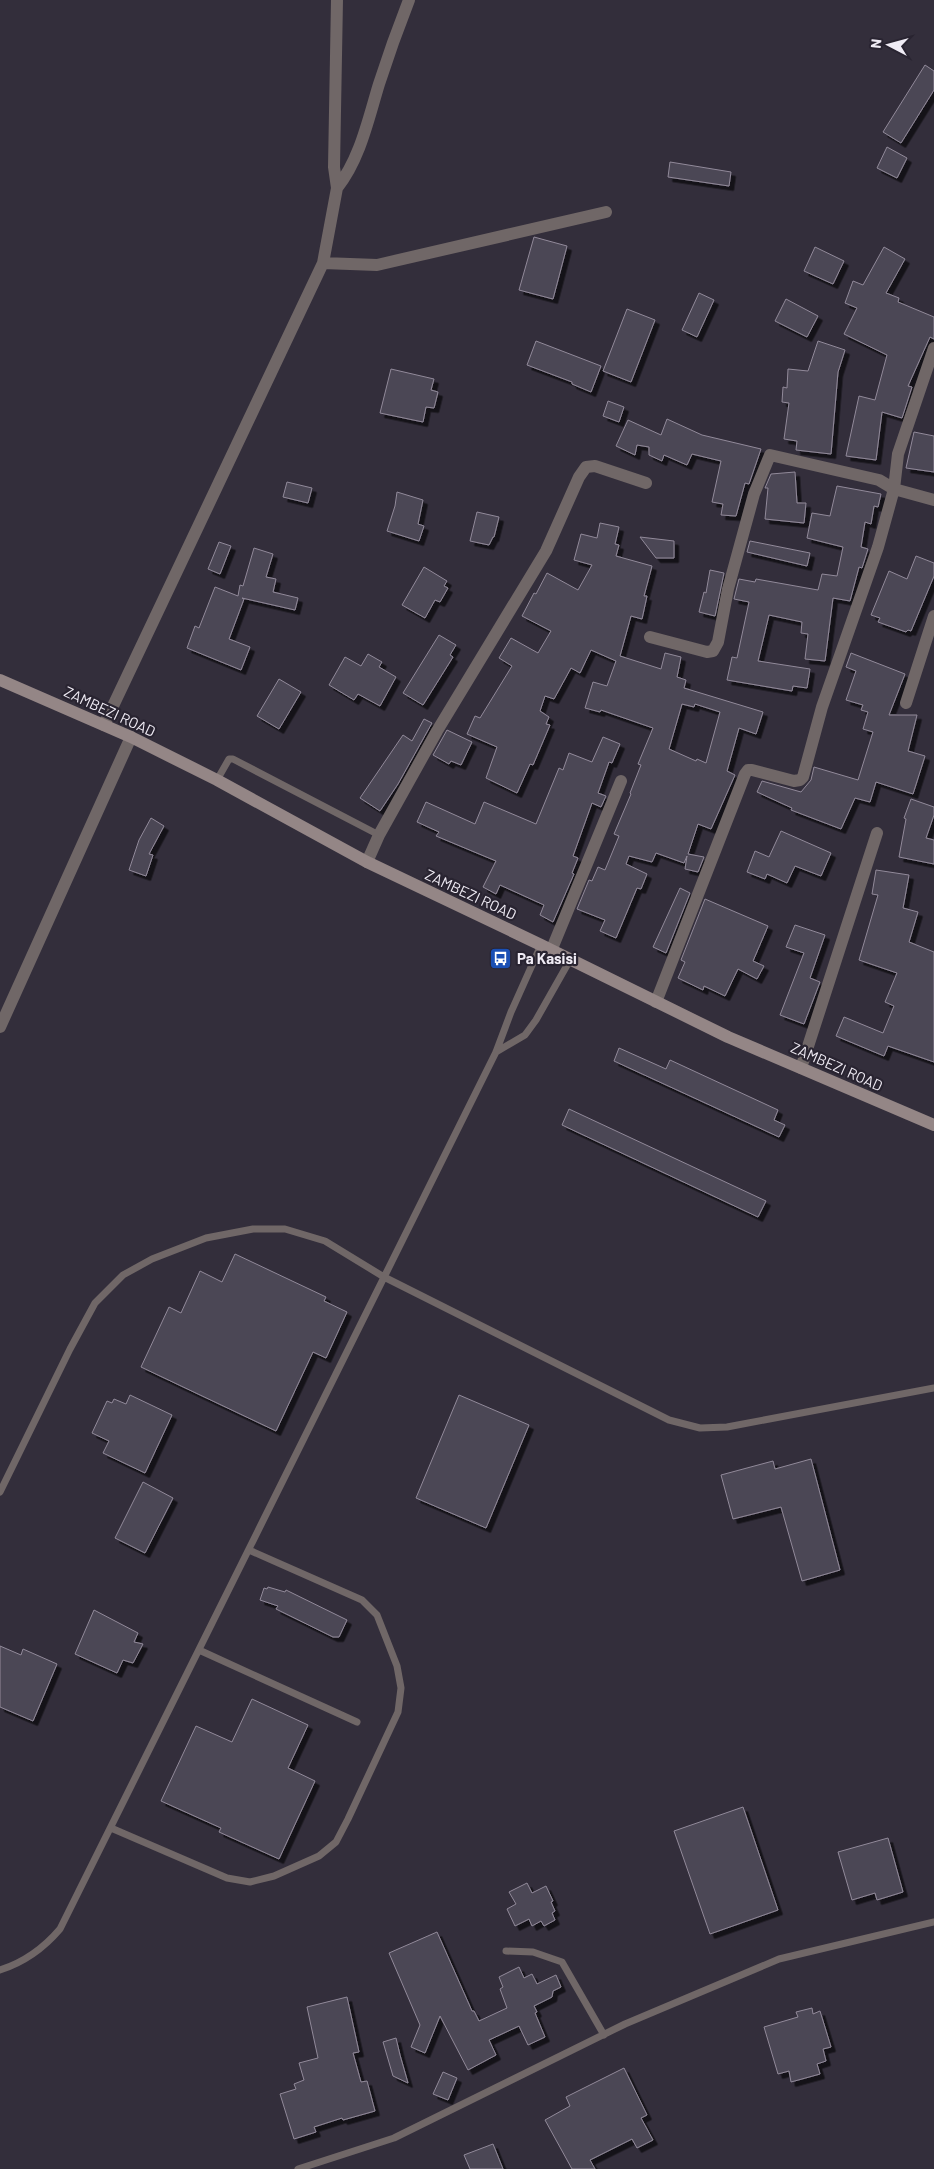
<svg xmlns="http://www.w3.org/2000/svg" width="934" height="2169" font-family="Barlow,sans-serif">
<defs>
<filter id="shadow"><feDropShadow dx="4.5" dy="4.5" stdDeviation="0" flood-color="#0009"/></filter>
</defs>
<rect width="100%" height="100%" fill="#332e3b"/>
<path fill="#4c4654" stroke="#918a9a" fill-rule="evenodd" filter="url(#shadow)" d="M 925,65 L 934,71 L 934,90 L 901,143 L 883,132 Z
M 887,147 L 907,158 L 897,178 L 877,168 Z
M 670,162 L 731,172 L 729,186 L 668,177 Z
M 534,237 L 567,246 L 553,299 L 519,290 Z
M 815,247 L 844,261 L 833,284 L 804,271 Z
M 884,247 L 905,259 L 886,293 L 899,298 L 898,302 L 934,317 L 934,339 L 930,337 L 908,386 L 912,387 L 902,418 L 882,412 L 876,460 L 846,456 L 859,396 L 875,400 L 887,355 L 844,334 L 857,308 L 845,303 L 853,281 L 863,285 Z
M 699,293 L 714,300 L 697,337 L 682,330 Z
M 786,299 L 818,316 L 807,337 L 775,321 Z
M 627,309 L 655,320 L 631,382 L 603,371 Z
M 536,341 L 601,366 L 591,392 L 572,384 L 572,382 L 527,365 Z
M 818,341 L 845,350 L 838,372 L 831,454 L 796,450 L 797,441 L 784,439 L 789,403 L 782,402 L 783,387 L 787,388 L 788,369 L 808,371 Z
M 391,369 L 434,379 L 431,390 L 438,392 L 434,408 L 426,407 L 423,422 L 380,413 Z
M 608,401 L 624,407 L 619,422 L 603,416 Z
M 667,419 L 702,435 L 761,449 L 749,484 L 745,483 L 736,516 L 721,515 L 723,504 L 712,502 L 721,461 L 692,454 L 687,465 L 664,455 L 662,461 L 649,455 L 649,447 L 637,445 L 635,455 L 616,446 L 628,420 L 661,435 Z
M 914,432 L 934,436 L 934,472 L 906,468 Z
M 795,472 L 797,503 L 806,503 L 804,523 L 765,519 L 768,488 L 765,488 L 771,474 Z
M 287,482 L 312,488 L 308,503 L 283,497 Z
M 837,486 L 881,494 L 878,507 L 874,506 L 871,524 L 865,522 L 861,547 L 868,549 L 862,568 L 859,567 L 850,601 L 833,598 L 825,661 L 805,659 L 808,634 L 801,633 L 802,622 L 769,615 L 758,661 L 810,669 L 807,688 L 793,686 L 792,691 L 727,680 L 732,657 L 737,658 L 749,602 L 734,599 L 739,579 L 755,582 L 756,579 L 818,590 L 822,574 L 837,576 L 843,547 L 807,538 L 812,513 L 830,516 Z
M 397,492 L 423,500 L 418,524 L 424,526 L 419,541 L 387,531 L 395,506 Z
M 477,512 L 499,517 L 494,537 L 493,537 L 489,545 L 470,541 Z
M 600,523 L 619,527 L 615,544 L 619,545 L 616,556 L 652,566 L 644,596 L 647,596 L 642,619 L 631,616 L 620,656 L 661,669 L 665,653 L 681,657 L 677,677 L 686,680 L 684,688 L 763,712 L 756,734 L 739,728 L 727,771 L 735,775 L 711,829 L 698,824 L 688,854 L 704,857 L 698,872 L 685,869 L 687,856 L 684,863 L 656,853 L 652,862 L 629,856 L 626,864 L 647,874 L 641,889 L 637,888 L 616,938 L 600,931 L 605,920 L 577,909 L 589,880 L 592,881 L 598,867 L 605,870 L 619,836 L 614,834 L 631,794 L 630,793 L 641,765 L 638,764 L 653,728 L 601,710 L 600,712 L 585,708 L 593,682 L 607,686 L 616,661 L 591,650 L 580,673 L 571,668 L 554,699 L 545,696 L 540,711 L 549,717 L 546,724 L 550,725 L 533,765 L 530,764 L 517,793 L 486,778 L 497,747 L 467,734 L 475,716 L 480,718 L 512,666 L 499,658 L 511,638 L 538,653 L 551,631 L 522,616 L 534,593 L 536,594 L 547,573 L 578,590 L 592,565 L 574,560 L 581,534 L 597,538 ZM 682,704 L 694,707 L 695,704 L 720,712 L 706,763 L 697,759 L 696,761 L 669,749 Z
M 640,537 L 674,541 L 674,558 L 656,558 Z
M 750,541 L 810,553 L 807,566 L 747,552 Z
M 219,542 L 231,546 L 220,574 L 208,569 Z
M 254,548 L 273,554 L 266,577 L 276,579 L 273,592 L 298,598 L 295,610 L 242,598 L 244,599 L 229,639 L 250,647 L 241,670 L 187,648 L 195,626 L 199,628 L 215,587 L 238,596 L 240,585 L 243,586 Z
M 916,556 L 934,563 L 934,576 L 911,631 L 908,630 L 906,632 L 878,622 L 880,618 L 871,615 L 889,571 L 907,579 Z
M 424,567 L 447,581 L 444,586 L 448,588 L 440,602 L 435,600 L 425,618 L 402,605 Z
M 710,570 L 724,573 L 715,616 L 699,612 L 704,592 L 706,593 Z
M 439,635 L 456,645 L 450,655 L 453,657 L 423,705 L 403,693 Z
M 851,653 L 905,674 L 889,715 L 917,715 L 908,751 L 925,756 L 913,794 L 876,782 L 870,802 L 855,798 L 841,829 L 791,810 L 792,808 L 757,792 L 762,781 L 801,792 L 811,780 L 814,767 L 858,780 L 873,732 L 863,729 L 868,712 L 861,710 L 863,705 L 846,700 L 856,671 L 846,667 Z
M 368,654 L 382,662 L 379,667 L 396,677 L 380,706 L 358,694 L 354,700 L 329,685 L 345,657 L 361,666 Z
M 279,679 L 301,692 L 279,729 L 257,716 Z
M 424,719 L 432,723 L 398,784 L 380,811 L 360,798 L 403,735 L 412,741 Z
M 447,730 L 472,742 L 461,765 L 451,761 L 449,764 L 433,755 Z
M 603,737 L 620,744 L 612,763 L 609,762 L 598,793 L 606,796 L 601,807 L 592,803 L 573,856 L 578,858 L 572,873 L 574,874 L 553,922 L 540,915 L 544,905 L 500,885 L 496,894 L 483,887 L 496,861 L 436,836 L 439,832 L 417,822 L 426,802 L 475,824 L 484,802 L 536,824 L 559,768 L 563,770 L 569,753 L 592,762 Z
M 911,799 L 934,807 L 934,815 L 926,838 L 934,840 L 934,864 L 899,857 L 906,819 L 904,818 Z
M 151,818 L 164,826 L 149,854 L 153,855 L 146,876 L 129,870 L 139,840 Z
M 781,831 L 831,853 L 821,876 L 795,866 L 787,883 L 767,874 L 765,879 L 747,872 L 755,851 L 769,857 Z
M 876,870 L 909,875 L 903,908 L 918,912 L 909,942 L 934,952 L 934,1062 L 888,1046 L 884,1056 L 836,1036 L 844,1017 L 883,1033 L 894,1006 L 885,1002 L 897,973 L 859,960 L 878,895 L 872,894 Z
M 680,888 L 690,893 L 666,953 L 653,947 Z
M 705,899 L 768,926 L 753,961 L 764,966 L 757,979 L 738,969 L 725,996 L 704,986 L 703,990 L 678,978 L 685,962 L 681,960 Z
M 795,925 L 825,935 L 810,978 L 820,982 L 804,1024 L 780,1015 L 804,953 L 786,947 Z
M 619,1048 L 666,1069 L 670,1060 L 778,1110 L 774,1120 L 785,1125 L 779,1137 L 614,1061 Z
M 569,1109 L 766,1201 L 758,1217 L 562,1125 Z
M 235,1254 L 326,1297 L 324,1301 L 347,1312 L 326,1358 L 313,1352 L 276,1431 L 141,1367 L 169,1307 L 181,1313 L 200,1271 L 222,1282 Z
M 130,1395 L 172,1415 L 145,1473 L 103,1453 L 109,1441 L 92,1433 L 107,1401 L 112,1403 L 114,1399 L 126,1404 Z
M 459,1395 L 529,1425 L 486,1528 L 416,1498 Z
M 811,1459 L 840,1570 L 802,1581 L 781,1507 L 733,1519 L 721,1475 L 773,1461 L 775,1469 Z
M 143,1482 L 173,1498 L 145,1553 L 115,1538 Z
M 268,1587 L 285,1592 L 286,1590 L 347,1620 L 339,1637 L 333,1637 L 276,1609 L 278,1606 L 260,1600 L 264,1588 L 267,1589 Z
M 94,1610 L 138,1633 L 134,1642 L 143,1644 L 133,1663 L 123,1660 L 117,1673 L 75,1654 Z
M 0,1646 L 21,1655 L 23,1649 L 57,1664 L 33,1721 L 0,1707 Z
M 252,1699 L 308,1725 L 288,1768 L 315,1781 L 279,1859 L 219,1832 L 221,1828 L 161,1801 L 196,1726 L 232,1742 Z
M 743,1807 L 778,1910 L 710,1934 L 674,1831 Z
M 888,1838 L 903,1892 L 877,1900 L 875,1893 L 852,1900 L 838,1852 Z
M 527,1883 L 532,1893 L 546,1886 L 553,1901 L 551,1902 L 555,1911 L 552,1913 L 555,1920 L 544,1926 L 541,1921 L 532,1926 L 529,1919 L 515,1926 L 507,1909 L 516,1904 L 509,1892 Z
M 437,1932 L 472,2011 L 474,2011 L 479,2021 L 507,2008 L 500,1989 L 503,1987 L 499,1977 L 519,1967 L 524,1978 L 532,1974 L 537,1984 L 556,1975 L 561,1987 L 553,1991 L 552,1997 L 534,2006 L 537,2012 L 535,2013 L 545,2037 L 528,2045 L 519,2026 L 489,2040 L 496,2055 L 468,2070 L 440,2016 L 425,2053 L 411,2047 L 420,2025 L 389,1953 Z
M 347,1997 L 359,2052 L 353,2053 L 361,2082 L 367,2081 L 375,2111 L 343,2120 L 342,2118 L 314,2127 L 316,2132 L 294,2139 L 280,2094 L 296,2089 L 294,2084 L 304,2080 L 299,2063 L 318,2058 L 307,2007 Z
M 812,2008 L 813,2014 L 820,2011 L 831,2047 L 823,2049 L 826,2061 L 817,2064 L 820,2074 L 791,2082 L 789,2071 L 778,2074 L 764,2027 L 798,2017 L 796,2012 Z
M 396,2038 L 400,2055 L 408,2083 L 393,2076 L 383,2042 Z
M 624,2068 L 647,2115 L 641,2118 L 653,2140 L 637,2148 L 632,2139 L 590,2160 L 595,2169 L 572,2169 L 545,2120 L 570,2106 L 566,2097 Z
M 443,2072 L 457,2078 L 448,2100 L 433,2094 Z
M 493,2144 L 503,2169 L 470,2169 L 464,2155 Z"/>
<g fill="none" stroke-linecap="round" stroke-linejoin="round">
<path stroke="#706767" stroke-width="7" d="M 217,780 L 229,759 L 233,759 L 379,835
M 496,1052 L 525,1035 L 536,1020 L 570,960
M 0,1492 L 70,1349 L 95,1303 L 123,1275 L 152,1259 L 206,1238 L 253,1229 L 285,1229 L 325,1241 L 384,1277 L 669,1420 L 700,1428 L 727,1427 L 934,1388
M 199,1650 L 357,1722
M 111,1828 L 227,1878 L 250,1882 L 274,1876 L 319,1856 L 336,1842 L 348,1819 L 398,1712 L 401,1688 L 397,1666 L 377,1615 L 362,1600 L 249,1550
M 506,1951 L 533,1952 L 562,1962 L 604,2035
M 0,1970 C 25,1962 43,1949 60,1929 L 496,1052 L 511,1012 L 541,945
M 298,2169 L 394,2138 L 625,2024 L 779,1959 L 934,1922"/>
<path stroke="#706767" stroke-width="12" d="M 337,188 C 360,159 368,120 379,84 C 388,56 398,28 409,0
M 323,263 L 377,265 L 606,212
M 650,637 L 707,652 L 713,651 L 718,642 L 728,589 L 754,494 L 770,455 L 879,480 L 894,489 L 934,500
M 906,703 L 934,616
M 104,725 L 323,263 L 337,188 L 334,167 L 337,0
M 367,862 L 379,835 L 437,731 L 546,551 L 579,477 L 586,467 L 595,466 L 646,483
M 551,951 L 621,781
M 656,1002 L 745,774 L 748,770 L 752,770 L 794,781 L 800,780 L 803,777 L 822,707 L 878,547 L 894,489 L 898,454 L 934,348
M 0,1027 L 131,737
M 801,1068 L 877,833"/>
<path stroke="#948686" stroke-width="12" d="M 0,680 L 131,737 L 217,780 L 367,862 L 541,945 L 728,1037 L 934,1125"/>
</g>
<defs>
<symbol id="bus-square" viewBox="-11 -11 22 22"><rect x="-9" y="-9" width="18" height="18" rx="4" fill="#1a4fb4" stroke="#292431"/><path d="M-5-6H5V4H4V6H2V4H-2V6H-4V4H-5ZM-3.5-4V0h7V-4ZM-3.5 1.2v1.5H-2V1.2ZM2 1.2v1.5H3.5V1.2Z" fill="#fff"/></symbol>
</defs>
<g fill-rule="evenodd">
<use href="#bus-square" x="488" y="946" width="25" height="25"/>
</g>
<g text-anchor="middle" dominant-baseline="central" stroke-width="4.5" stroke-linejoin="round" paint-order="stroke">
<g font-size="15" fill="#f0ecf5" stroke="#292431">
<text transform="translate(110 711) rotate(25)">ZAMBEZI ROAD</text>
<text transform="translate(471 894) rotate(25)">ZAMBEZI ROAD</text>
<text transform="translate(837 1066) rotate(24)">ZAMBEZI ROAD</text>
</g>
<g font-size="15" font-weight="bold" fill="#f0ecf5" stroke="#292431" text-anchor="start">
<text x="517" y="958">Pa Kasisi</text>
</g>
</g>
<g transform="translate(889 45) rotate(276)" stroke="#292431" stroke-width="4" paint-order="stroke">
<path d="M0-4L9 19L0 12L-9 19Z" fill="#f0ecf5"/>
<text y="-8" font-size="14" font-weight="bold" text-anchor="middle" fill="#f0ecf5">N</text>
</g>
</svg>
